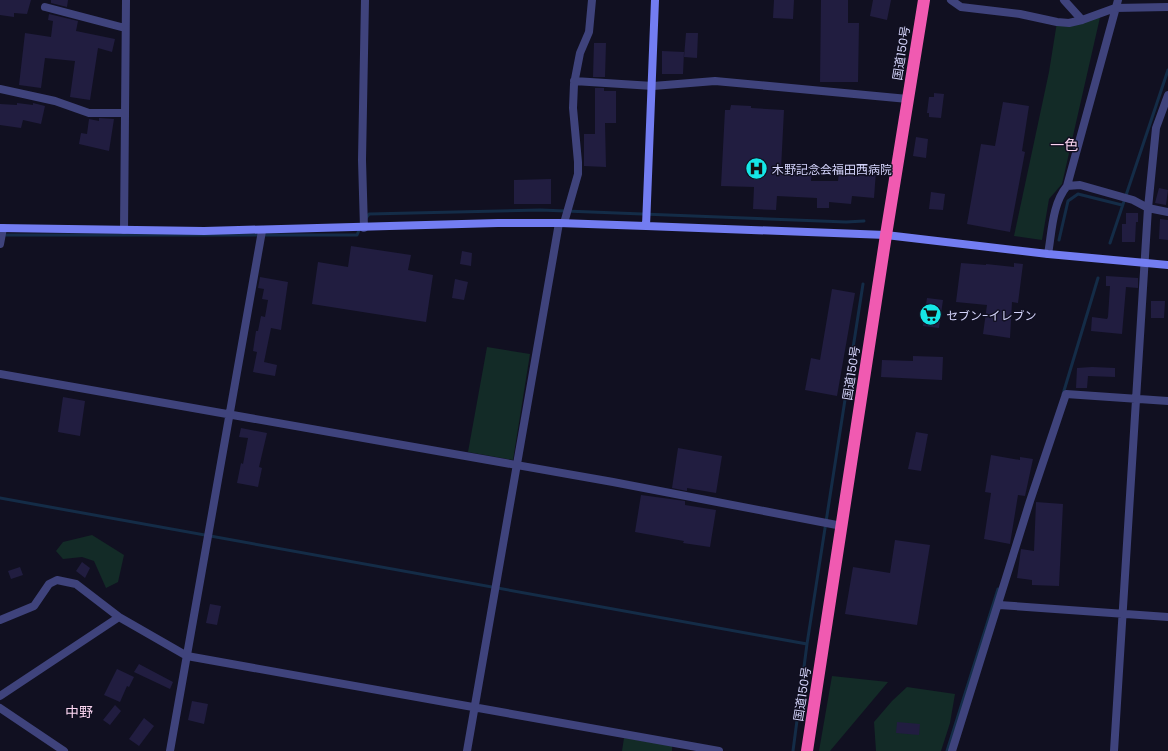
<svg xmlns="http://www.w3.org/2000/svg" width="1168" height="751" font-family="Poppins,'Noto Sans JP',sans-serif">
<rect width="100%" height="100%" fill="#111021"/>
<path fill="#132b27" d="M 1101,13 L 1062,184 L 1049,199 L 1042,240 L 1014,236 L 1049,72 L 1057,22 Z
M 487,347 L 530,354 L 513,460 L 468,452 Z
M 92,535 L 124,555 L 118,582 L 106,588 L 94,561 L 82,557 L 63,559 L 56,551 L 63,542 Z
M 832,676 L 888,682 L 830,751 L 819,751 Z
M 907,687 L 955,694 L 950,723 L 941,751 L 876,751 L 874,722 L 892,701 Z
M 624,738 L 672,746 L 672,751 L 622,751 Z"/>
<g fill="none" stroke-linecap="round" stroke-linejoin="round">
<path stroke="#142c47" stroke-width="3" d="M 366,218 L 369,214 L 540,210 L 846,222 L 864,221
M 2,235 L 357,235 L 360,228
M 1059,240 L 1068,201 L 1078,194 L 1122,205
M 1110,243 L 1168,70
M 1063,394 L 1098,278
M 0,498 L 807,644
M 793,751 L 807,644 L 863,284
M 947,751 L 998,589"/>
</g>
<path fill="#211d40" d="M 0,0 L 31,0 L 27,14 L 14,13 L 14,17 L 0,15 Z
M 51,0 L 68,0 L 67,7 L 51,3 Z
M 774,0 L 794,0 L 793,19 L 773,18 Z
M 821,0 L 848,0 L 848,23 L 859,23 L 858,82 L 820,82 Z
M 873,0 L 891,0 L 887,20 L 870,16 Z
M 49,14 L 78,21 L 76,31 L 115,39 L 112,52 L 98,48 L 90,100 L 70,97 L 75,61 L 45,58 L 41,88 L 19,85 L 25,33 L 51,37 L 53,21 L 48,20 Z
M 686,33 L 698,33 L 697,58 L 684,57 Z
M 594,43 L 606,43 L 605,77 L 593,77 Z
M 662,51 L 684,52 L 683,74 L 662,74 Z
M 595,88 L 604,88 L 604,91 L 616,91 L 616,123 L 605,123 L 606,167 L 584,166 L 584,134 L 595,134 Z
M 934,93 L 944,94 L 941,118 L 929,117 L 929,113 L 927,113 L 929,97 L 934,97 Z
M 1003,102 L 1029,106 L 1022,151 L 1025,152 L 1010,232 L 967,224 L 981,144 L 995,146 Z
M 17,103 L 33,105 L 33,103 L 45,106 L 41,124 L 23,120 L 21,128 L 0,125 L 0,104 L 17,105 Z
M 731,105 L 751,106 L 751,108 L 784,110 L 781,169 L 812,170 L 811,181 L 838,181 L 840,164 L 853,165 L 852,169 L 876,171 L 874,198 L 852,196 L 851,204 L 829,202 L 829,208 L 817,208 L 817,198 L 777,196 L 776,210 L 753,209 L 754,187 L 721,186 L 725,110 L 730,110 Z
M 99,118 L 114,119 L 109,151 L 79,144 L 81,133 L 87,134 L 89,119 L 99,121 Z
M 916,137 L 928,139 L 926,158 L 913,156 Z
M 551,179 L 551,204 L 514,204 L 514,180 Z
M 1159,188 L 1168,190 L 1166,205 L 1155,203 Z
M 931,192 L 945,194 L 943,210 L 929,209 Z
M 1126,213 L 1138,213 L 1138,222 L 1136,222 L 1135,242 L 1122,242 L 1122,224 L 1126,224 Z
M 1160,219 L 1168,220 L 1168,240 L 1159,239 Z
M 351,246 L 411,255 L 408,270 L 433,275 L 426,322 L 312,304 L 318,262 L 348,267 Z
M 462,251 L 472,253 L 471,266 L 460,264 Z
M 961,263 L 986,265 L 986,264 L 1014,267 L 1014,263 L 1023,264 L 1018,303 L 1012,302 L 1010,338 L 983,334 L 987,305 L 956,302 Z
M 1106,276 L 1138,278 L 1138,288 L 1126,287 L 1122,334 L 1091,331 L 1092,317 L 1107,319 L 1108,317 L 1110,286 L 1106,286 Z
M 260,277 L 288,282 L 281,330 L 271,328 L 264,362 L 277,365 L 275,376 L 253,372 L 257,352 L 253,351 L 256,331 L 258,331 L 261,316 L 265,317 L 268,300 L 262,299 L 264,289 L 258,288 Z
M 455,279 L 468,282 L 464,300 L 452,298 Z
M 832,289 L 855,293 L 837,396 L 805,390 L 811,358 L 820,360 Z
M 927,298 L 943,300 L 939,328 L 923,326 Z
M 1151,301 L 1165,301 L 1164,318 L 1151,318 Z
M 913,356 L 943,357 L 942,380 L 881,377 L 882,360 L 913,361 Z
M 1092,367 L 1115,368 L 1115,377 L 1088,376 L 1087,388 L 1076,388 L 1077,368 Z
M 63,397 L 85,401 L 80,436 L 58,432 Z
M 241,428 L 267,433 L 259,467 L 262,468 L 258,487 L 237,483 L 241,463 L 243,464 L 248,438 L 239,437 Z
M 916,432 L 928,434 L 921,471 L 908,469 Z
M 678,448 L 722,456 L 716,493 L 687,488 L 687,491 L 672,488 Z
M 991,455 L 1020,460 L 1020,457 L 1033,459 L 1025,496 L 1018,495 L 1010,544 L 984,539 L 991,493 L 985,492 Z
M 641,495 L 685,501 L 685,505 L 716,510 L 710,547 L 683,543 L 684,541 L 635,532 Z
M 1036,502 L 1063,504 L 1059,586 L 1032,585 L 1032,580 L 1017,578 L 1021,549 L 1034,551 Z
M 895,540 L 930,545 L 917,625 L 845,614 L 853,567 L 890,573 Z
M 82,562 L 90,568 L 85,578 L 76,571 Z
M 20,567 L 23,575 L 11,579 L 8,571 Z
M 210,604 L 221,606 L 217,625 L 206,623 Z
M 139,664 L 173,682 L 170,689 L 134,672 Z
M 117,669 L 134,677 L 129,687 L 127,686 L 120,702 L 104,695 Z
M 192,701 L 208,704 L 204,724 L 188,720 Z
M 115,705 L 121,711 L 110,725 L 103,720 Z
M 144,718 L 154,726 L 139,746 L 129,739 Z
M 897,722 L 920,724 L 919,735 L 896,733 Z"/>
<g fill="none" stroke-linecap="round" stroke-linejoin="round">
<path stroke="#3f437c" stroke-width="8" d="M 951,0 L 961,7 L 1020,14 L 1057,22 L 1069,23 L 1082,20 L 1115,8 L 1168,7
M 1064,0 L 1082,20
M 45,7 L 125,28
M 574,81 L 653,86 L 715,81 L 908,99
M 0,89 L 55,101 L 89,113 L 125,113
M 1067,186 L 1118,0
M 564,223 L 578,174 L 578,162 L 573,108 L 574,84 L 580,53 L 589,32 L 592,0
M 364,228 L 362,160 L 365,0
M 124,230 L 126,0
M 0,244 L 3,228
M 1048,254 C 1052,232 1052,204 1067,186 L 1080,185 L 1133,200 L 1148,208 L 1168,212
M 0,374 L 613,482 L 842,526
M 999,605 L 1168,617
M 0,620 L 34,606 L 49,584 L 57,580 L 76,584 L 119,617
M 0,696 L 119,617 L 187,656 L 719,751
M 0,708 L 64,751
M 170,751 L 262,231
M 467,751 L 559,223
M 952,751 L 1030,501 L 1066,394 L 1168,401
M 1114,751 L 1148,208 L 1156,128 L 1168,95"/>
<path stroke="#737df2" stroke-width="8" d="M 646,226 L 655,0
M 0,228 L 204,231 L 498,223 L 559,223 L 646,226 L 886,235 L 1048,254 L 1168,265"/>
<path stroke="#f05ab1" stroke-width="12" d="M 807,751 L 886,235 L 924,0"/>
</g>
<defs>
<symbol id="hospital-disc" viewBox="-11 -11 22 22"><circle r="9.5" fill="#15e6e6" stroke="#111021"/><path d="M-5-5h3v3.5h4V-5h3V5h-3V1.5h-4V5h-3Z" fill="#111"/></symbol>
<symbol id="supermarket-disc" viewBox="-11 -11 22 22"><circle r="9.5" fill="#15e6e6" stroke="#111021"/><path d="M-6-5.5h2.5l.6 2H6L4.5 2H-2.5L-4.4-4H-6ZM-1.5 3.2a1.3 1.3 0 1 0 .1 0ZM3 3.2a1.3 1.3 0 1 0 .1 0Z" fill="#111"/></symbol>
</defs>
<g fill-rule="evenodd">
<use href="#hospital-disc" x="744" y="156" width="25" height="25"/>
<use href="#supermarket-disc" x="918" y="302" width="25" height="25"/>
</g>
<g text-anchor="middle" dominant-baseline="central" stroke-width="3" stroke-linejoin="round" paint-order="stroke">
<g font-size="12" fill="#d4d4fb" stroke="#111021">
<text transform="translate(901 53) rotate(-81)">国道150号</text>
<text transform="translate(851 373) rotate(-81)">国道150号</text>
<text transform="translate(802 694) rotate(-81)">国道150号</text>
</g>
<g font-size="12" fill="#d4d4fb" stroke="#111021" text-anchor="start">
<text x="772" y="169">木野記念会福田西病院</text>
<text x="946" y="315">セブン-イレブン</text>
</g>
<g font-size="14" fill="#fbd5f1" stroke="#111021">
<text x="1064" y="145">一色</text>
<text x="79" y="712">中野</text>
</g>
</g>
</svg>
